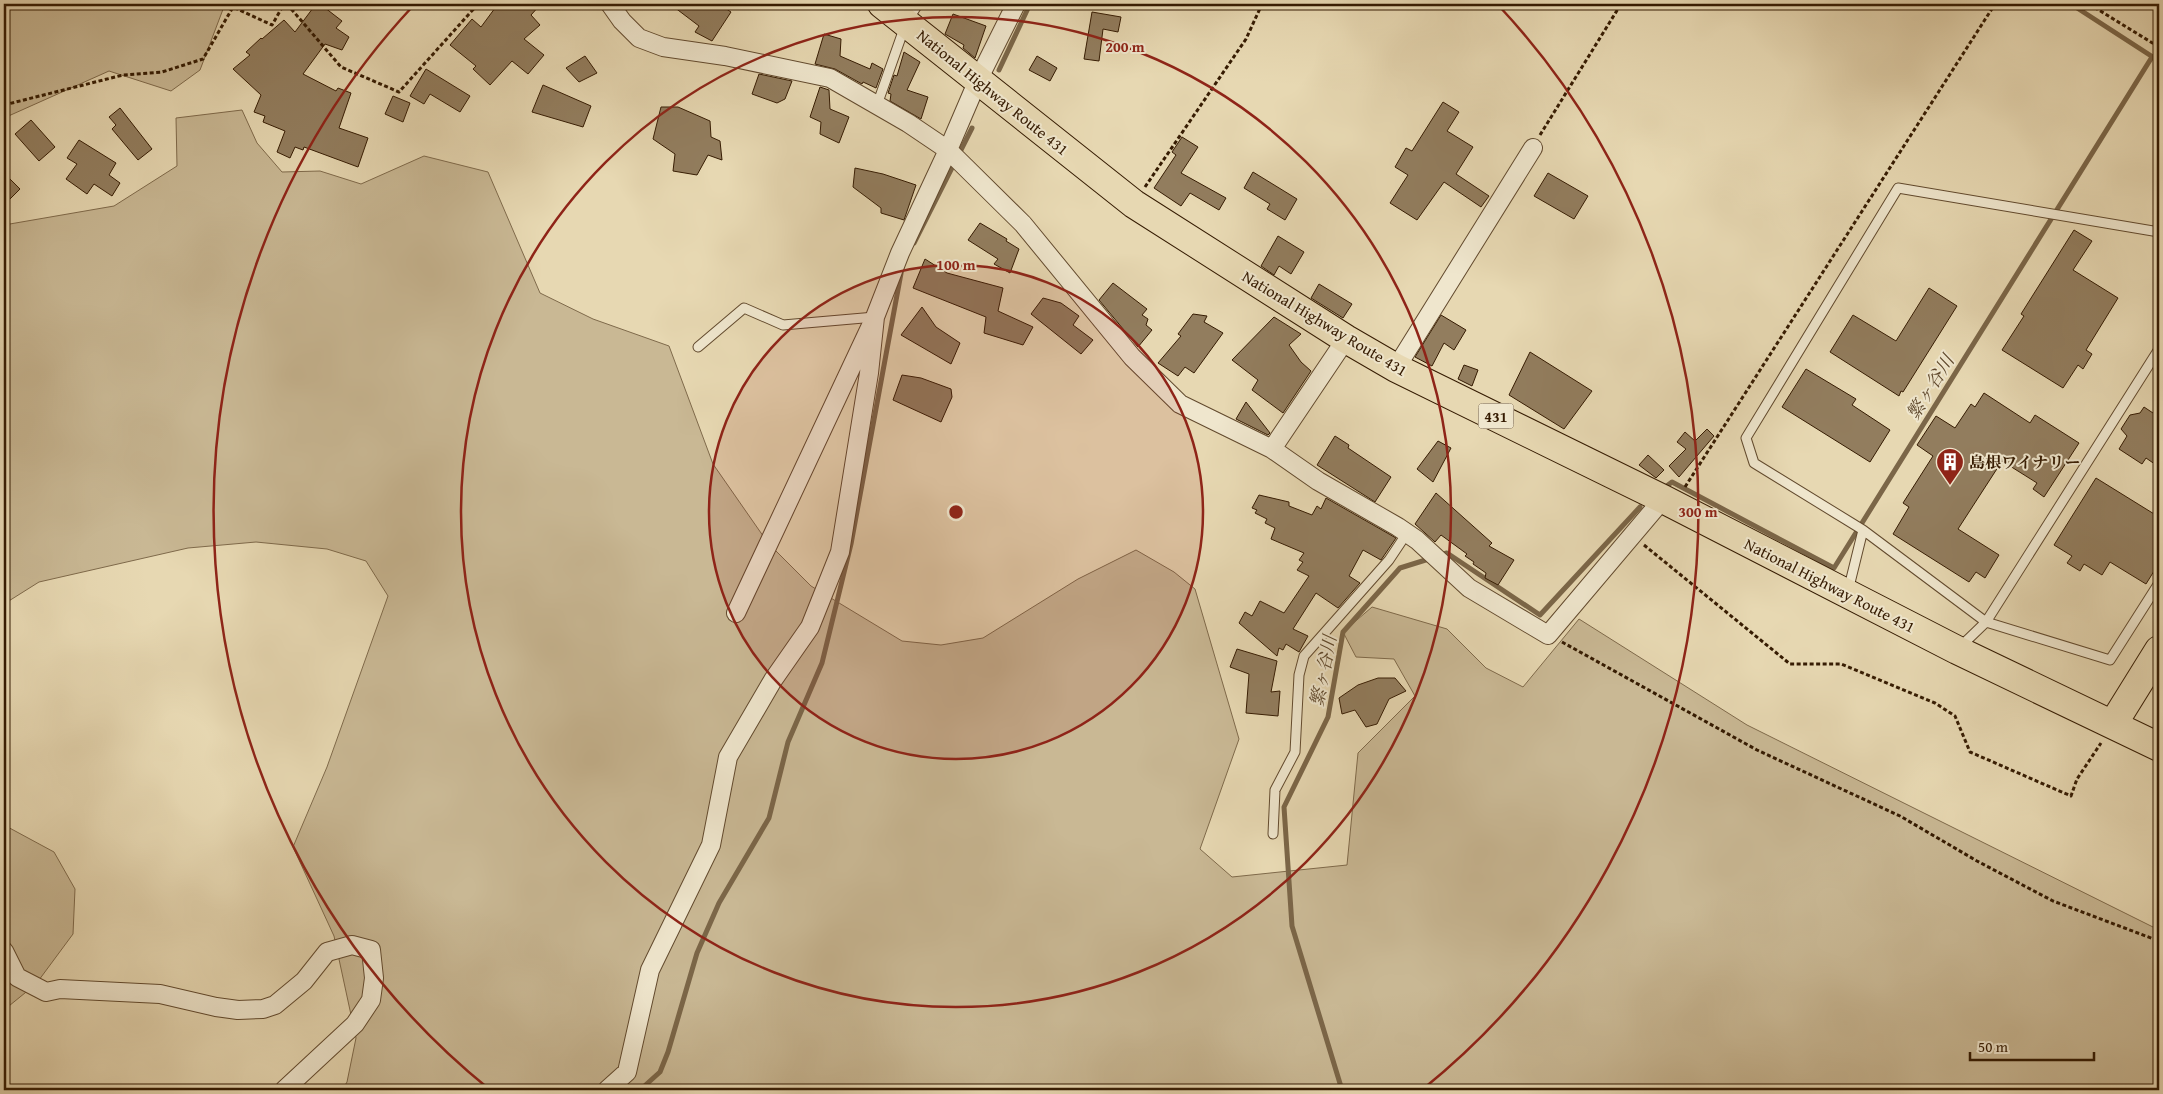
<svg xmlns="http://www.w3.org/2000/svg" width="2163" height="1094" font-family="'Gentium Book Plus','Noto Serif JP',serif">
<rect width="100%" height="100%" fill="#e7d8b2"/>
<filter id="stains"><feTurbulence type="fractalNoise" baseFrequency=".004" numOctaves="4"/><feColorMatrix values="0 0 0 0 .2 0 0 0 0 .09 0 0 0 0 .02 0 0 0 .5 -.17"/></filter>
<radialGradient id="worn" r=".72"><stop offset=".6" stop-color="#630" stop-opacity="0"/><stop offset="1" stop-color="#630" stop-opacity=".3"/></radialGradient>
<path fill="#c9b894" stroke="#7f6a4b" d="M 4,4 L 225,4 L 200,70 L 171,91 L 109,71 L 4,118 Z
M 242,110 L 257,143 L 282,172 L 320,171 L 361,184 L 424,156 L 488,172 L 540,293 L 593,319 L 669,346 L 713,464 L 768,543 L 811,586 L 902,641 L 941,645 L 983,638 L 1078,579 L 1136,550 L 1174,572 L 1195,589 L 1239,739 L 1200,849 L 1232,877 L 1347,865 L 1358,753 L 1415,696 L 1394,659 L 1356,657 L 1343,632 L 1372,607 L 1447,629 L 1486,668 L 1523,687 L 1579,619 L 1747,725 L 2159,930 L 2159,1090 L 342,1090 L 347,1082 L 356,1038 L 334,936 L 293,847 L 327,767 L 388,596 L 366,561 L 327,549 L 256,542 L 188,548 L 39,582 L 4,604 L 4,225 L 114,206 L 177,166 L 176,118 Z
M 4,825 L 54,852 L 75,889 L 73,934 L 36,984 L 4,1010 Z"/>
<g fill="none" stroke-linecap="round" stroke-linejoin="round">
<path stroke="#7b6648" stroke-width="5" d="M 2071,4 L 2159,61
M 999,70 L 1030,4
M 914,243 L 972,128
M 1664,488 L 1672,482 L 1834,568 L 2152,57
M 1440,555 L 1447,553 L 1540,615 L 1640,507
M 640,1090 L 660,1072 L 668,1052 L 697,953 L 719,903 L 769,818 L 788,742 L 822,663 L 851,544 L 902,268
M 1342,1090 L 1292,926 L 1284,807 L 1328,717 L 1343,632 L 1400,568 L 1432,558"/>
</g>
<path fill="#927d5e" stroke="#351b02" d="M 316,4 L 320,4 L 342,21 L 336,28 L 349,37 L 342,50 L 325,44 L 303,74 L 336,91 L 338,88 L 351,93 L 339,128 L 368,138 L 358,167 L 304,147 L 303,150 L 295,147 L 290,158 L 277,152 L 285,131 L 263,122 L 265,116 L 254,112 L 261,95 L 233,69 L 250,55 L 246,52 L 261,38 L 262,39 L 284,20 L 295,32 Z
M 498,4 L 541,4 L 531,15 L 540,25 L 524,39 L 544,55 L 528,74 L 512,61 L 490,85 L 473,69 L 476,66 L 450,45 L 472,19 L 481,27 Z
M 670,4 L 719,4 L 731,12 L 712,41 L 695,32 L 699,26 Z
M 1092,12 L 1121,17 L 1118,32 L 1103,29 L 1099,61 L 1084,59 Z
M 953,14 L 986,26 L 975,58 L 963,48 L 964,45 L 945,34 Z
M 824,34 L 841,39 L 840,56 L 870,69 L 872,63 L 883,69 L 876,88 L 863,82 L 862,84 L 835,69 L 815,64 Z
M 904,52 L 920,62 L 907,90 L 928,97 L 921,119 L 890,101 L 891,94 L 888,93 L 894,75 L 897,76 Z
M 585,56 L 597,73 L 579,82 L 566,68 Z
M 1037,56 L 1057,68 L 1050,81 L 1029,70 Z
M 426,69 L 470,96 L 460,112 L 430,94 L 424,104 L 410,96 Z
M 759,74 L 792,81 L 785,99 L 777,103 L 752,94 Z
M 543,85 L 591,106 L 583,127 L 532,112 Z
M 820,87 L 829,90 L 830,109 L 849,117 L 839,143 L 820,134 L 821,122 L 810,117 Z
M 393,96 L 410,103 L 403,122 L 385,114 Z
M 1443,102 L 1459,112 L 1447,131 L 1473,147 L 1456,174 L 1489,196 L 1481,207 L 1444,182 L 1417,220 L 1390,203 L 1408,175 L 1395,167 L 1406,148 L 1412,151 Z
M 661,107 L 678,107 L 710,121 L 711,137 L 720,141 L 722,160 L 708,155 L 697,175 L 673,171 L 675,154 L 653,139 Z
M 120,108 L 152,149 L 138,160 L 112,129 L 116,125 L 109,117 Z
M 31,120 L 55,147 L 39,161 L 15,134 Z
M 1182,137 L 1198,147 L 1181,173 L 1226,198 L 1219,210 L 1190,193 L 1181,206 L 1154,188 L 1176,155 L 1172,152 Z
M 79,140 L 116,163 L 109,175 L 120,183 L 112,196 L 94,184 L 87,194 L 66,179 L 77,164 L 67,158 Z
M 855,168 L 883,174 L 916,185 L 904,220 L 881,213 L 881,208 L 853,187 Z
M 1253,172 L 1297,199 L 1285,220 L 1267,209 L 1270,204 L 1244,188 Z
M 4,173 L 20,189 L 4,205 Z
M 1548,173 L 1588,196 L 1574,219 L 1534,196 Z
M 980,223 L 1007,239 L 1006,241 L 1019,249 L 1010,273 L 994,264 L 998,259 L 968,240 Z
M 2074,230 L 2092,241 L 2073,270 L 2118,298 L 2086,350 L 2092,354 L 2083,369 L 2078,365 L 2063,388 L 2002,350 L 2024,316 L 2021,314 Z
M 1278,236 L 1304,252 L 1291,274 L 1279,266 L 1274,275 L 1261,266 Z
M 925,259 L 947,273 L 1003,288 L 998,311 L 1033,327 L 1023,345 L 984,333 L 986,317 L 913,288 Z
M 1113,283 L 1147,309 L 1142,315 L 1148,319 L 1146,325 L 1152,330 L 1138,347 L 1099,300 Z
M 1319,284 L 1352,304 L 1343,318 L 1311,298 Z
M 1929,288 L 1957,306 L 1903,392 L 1901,391 L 1899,396 L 1830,352 L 1853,315 L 1896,341 Z
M 1043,298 L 1061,303 L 1079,316 L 1073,325 L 1093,340 L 1081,354 L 1031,314 Z
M 922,307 L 936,327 L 960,343 L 951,364 L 901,335 Z
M 1193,314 L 1207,316 L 1204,322 L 1223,333 L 1194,373 L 1185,367 L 1178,376 L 1158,363 L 1181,336 L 1178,334 Z
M 1441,315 L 1466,330 L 1454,350 L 1444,343 L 1432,366 L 1415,357 Z
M 1274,317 L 1301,334 L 1289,345 L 1301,362 L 1311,371 L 1283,413 L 1252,390 L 1258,380 L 1232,360 Z
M 1530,352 L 1592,391 L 1564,429 L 1509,395 Z
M 1464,365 L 1478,370 L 1472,386 L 1458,379 Z
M 1806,369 L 1856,399 L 1852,405 L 1890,430 L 1870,462 L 1782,407 Z
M 902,375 L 921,378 L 951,389 L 952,397 L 941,422 L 893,400 Z
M 1984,393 L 2030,423 L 2035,415 L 2079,443 L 2044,497 L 2033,489 L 2037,483 L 2002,461 L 1958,529 L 1999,555 L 1985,578 L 1976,572 L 1969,582 L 1893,534 L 1909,507 L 1903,503 L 1933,456 L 1917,445 L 1936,416 L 1955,428 L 1971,404 L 1975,407 Z
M 1246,402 L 1270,433 L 1268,435 L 1236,419 Z
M 2144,407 L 2159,417 L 2159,467 L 2146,458 L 2142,464 L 2119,449 L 2127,436 L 2121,429 L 2130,415 L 2140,413 Z
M 1707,429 L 1714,436 L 1679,477 L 1669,466 L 1686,449 L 1677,442 L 1685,432 L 1695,441 Z
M 1335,436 L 1349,445 L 1348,448 L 1391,477 L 1375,502 L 1317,465 Z
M 1438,441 L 1451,448 L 1433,482 L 1417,469 Z
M 1648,455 L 1664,470 L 1656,478 L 1639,465 Z
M 2096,478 L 2159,517 L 2159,563 L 2146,584 L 2110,562 L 2102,575 L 2084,564 L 2080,571 L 2067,563 L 2072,556 L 2054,545 Z
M 1436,493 L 1492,543 L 1489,546 L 1514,560 L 1498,585 L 1485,578 L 1486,573 L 1473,564 L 1474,562 L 1465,556 L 1467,554 L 1441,535 L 1435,542 L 1415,524 Z
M 1259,495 L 1289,502 L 1289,506 L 1312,515 L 1317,506 L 1321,509 L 1326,498 L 1396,538 L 1381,560 L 1363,550 L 1349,576 L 1360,583 L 1338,608 L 1316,593 L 1293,629 L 1308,636 L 1299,652 L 1286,644 L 1283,650 L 1279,648 L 1277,656 L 1239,623 L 1245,612 L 1252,616 L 1260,601 L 1284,613 L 1309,576 L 1297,570 L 1303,562 L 1299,560 L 1304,553 L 1271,539 L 1275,528 L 1265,523 L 1267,519 L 1255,513 L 1257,510 L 1252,508 Z
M 1237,649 L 1277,661 L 1271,692 L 1280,691 L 1278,716 L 1246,713 L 1249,674 L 1230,667 Z
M 1378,678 L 1395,678 L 1406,691 L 1389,699 L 1377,724 L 1366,727 L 1355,710 L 1342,714 L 1339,698 L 1358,685 Z"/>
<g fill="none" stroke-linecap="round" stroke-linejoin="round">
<defs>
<path id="lane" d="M 877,105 L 906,23 L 918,4
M 2159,232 L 1898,188 L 1746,438 L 1754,463 L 1863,530 L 1986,622 L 2110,660 L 2159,583
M 698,347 L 744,308 L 783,325 L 875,317
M 1848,591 L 1863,530
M 1959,648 L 1986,622 L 2159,349
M 1273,834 L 1275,790 L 1295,752 L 1299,675 L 1304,656 L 1389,560 L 1407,533"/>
<path id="street" d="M 610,4 L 622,21 L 639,38 L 663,47 L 725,56 L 830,78 L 908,123 L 948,150 L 1023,224 L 1132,357 L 1180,404 L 1272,449 L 1318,481 L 1398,527 L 1417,540 L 1469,588 L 1548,635 L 1663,499
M 1396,368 L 1533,148
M 1272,449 L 1346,339
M 736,613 L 875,317 L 900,253 L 948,150 L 978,80 L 1016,4
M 4,951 L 17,977 L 46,992 L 60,989 L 160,994 L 216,1007 L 238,1010 L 263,1009 L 275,1005 L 304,981 L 327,952 L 352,945 L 371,950 L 374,978 L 371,1000 L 355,1024 L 284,1090
M 607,1090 L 627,1072 L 650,970 L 711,845 L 728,757 L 773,680 L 810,627 L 840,552 L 869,373 L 875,317"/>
<path id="primary" d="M 2113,724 L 2159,650"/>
<path id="highway" d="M 882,4 L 1134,204 L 1346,339 L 1396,368 L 1663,499 L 1957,650 L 2159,747"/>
</defs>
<use href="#lane" stroke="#624a2e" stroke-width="11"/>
<use href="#street" stroke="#624a2e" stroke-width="20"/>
<use href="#primary" stroke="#351b02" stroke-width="30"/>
<use href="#highway" stroke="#351b02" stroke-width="30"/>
<path stroke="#351b02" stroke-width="3" stroke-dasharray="4 2.5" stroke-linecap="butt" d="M 287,4 L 341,67 L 399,92 L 478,4
M 2089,4 L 2159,47
M 4,105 L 123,75 L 162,72 L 203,59 L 233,7 L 272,25 L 284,4
M 1540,135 L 1621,4
M 1145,187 L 1246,39 L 1262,4
M 1685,487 L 1995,4
M 1644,545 L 1790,664 L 1841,664 L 1935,703 L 1955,716 L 1970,752 L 2071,796 L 2077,779 L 2101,743
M 1562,642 L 1757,750 L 1900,816 L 1977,861 L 2053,901 L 2159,941"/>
<use href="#lane" stroke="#efe6cd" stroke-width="9"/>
<use href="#street" stroke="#efe6cd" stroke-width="18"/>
<use href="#primary" stroke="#e7d8b2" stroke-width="28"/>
<use href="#highway" stroke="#e7d8b2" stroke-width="28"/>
</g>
<circle cx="956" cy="512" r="247" fill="#8f2418" fill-opacity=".12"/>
<g fill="none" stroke="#8f2418" stroke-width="2.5">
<circle cx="956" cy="512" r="247"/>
<circle cx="956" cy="512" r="495"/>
<path d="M489 1089A742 742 0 0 1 413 6M1499 6A742 742 0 0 1 1423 1089"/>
</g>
<defs>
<symbol id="building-pin" viewBox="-11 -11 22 30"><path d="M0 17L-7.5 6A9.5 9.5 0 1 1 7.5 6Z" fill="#8f2418" stroke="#efe6cd"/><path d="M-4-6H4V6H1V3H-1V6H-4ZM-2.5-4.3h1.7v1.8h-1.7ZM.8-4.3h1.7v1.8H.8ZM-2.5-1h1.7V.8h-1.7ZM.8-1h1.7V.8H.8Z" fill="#fff"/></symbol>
</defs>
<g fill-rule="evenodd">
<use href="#building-pin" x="1934" y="446" width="32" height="43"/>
</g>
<g text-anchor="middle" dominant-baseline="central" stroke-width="4" stroke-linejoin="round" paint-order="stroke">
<rect fill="#efe6cd" stroke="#6d583f" stroke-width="1" x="1478.5" y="403.5" width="35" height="25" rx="4"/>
<g font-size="15" font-weight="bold" fill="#351b02">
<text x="1496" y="416">431</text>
</g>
<g font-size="16" fill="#351b02" stroke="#efe6cd">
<text transform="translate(993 92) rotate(39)">National Highway Route 431</text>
<text transform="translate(1325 323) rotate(31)">National Highway Route 431</text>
<text transform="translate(1830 585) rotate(27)">National Highway Route 431</text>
</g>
<g font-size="16" font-weight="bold" fill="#351b02" stroke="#efe6cd" text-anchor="start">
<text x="1969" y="462">島根ワイナリー</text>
</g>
<g font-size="18" font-style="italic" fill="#5e472b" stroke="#efe6cd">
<text transform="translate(1930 387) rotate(-58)">繁ヶ谷川</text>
<text transform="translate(1323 671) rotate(-79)">繁ヶ谷川</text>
</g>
</g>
<circle cx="956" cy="512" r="8" fill="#8f2418" stroke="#efe6cd" stroke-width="2.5"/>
<g font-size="15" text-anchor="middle" font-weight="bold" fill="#8f2418" stroke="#efe6cd" stroke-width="4" stroke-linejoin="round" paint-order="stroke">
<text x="1125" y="52">200 m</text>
<text x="956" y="270">100 m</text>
<text x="1698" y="517">300 m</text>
</g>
<rect width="2163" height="1094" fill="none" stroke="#e7d8b2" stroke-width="20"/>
<rect x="5" y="5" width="2153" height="1084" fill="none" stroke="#351b02" stroke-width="2.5"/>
<rect x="10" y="10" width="2143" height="1074" fill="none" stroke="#351b02"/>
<path d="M1970 1052v8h124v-8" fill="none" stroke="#351b02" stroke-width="2.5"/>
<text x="1978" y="1052" font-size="15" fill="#351b02" stroke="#efe6cd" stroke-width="4" paint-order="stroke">50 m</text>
<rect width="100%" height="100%" filter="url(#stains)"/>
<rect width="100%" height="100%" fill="url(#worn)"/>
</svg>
